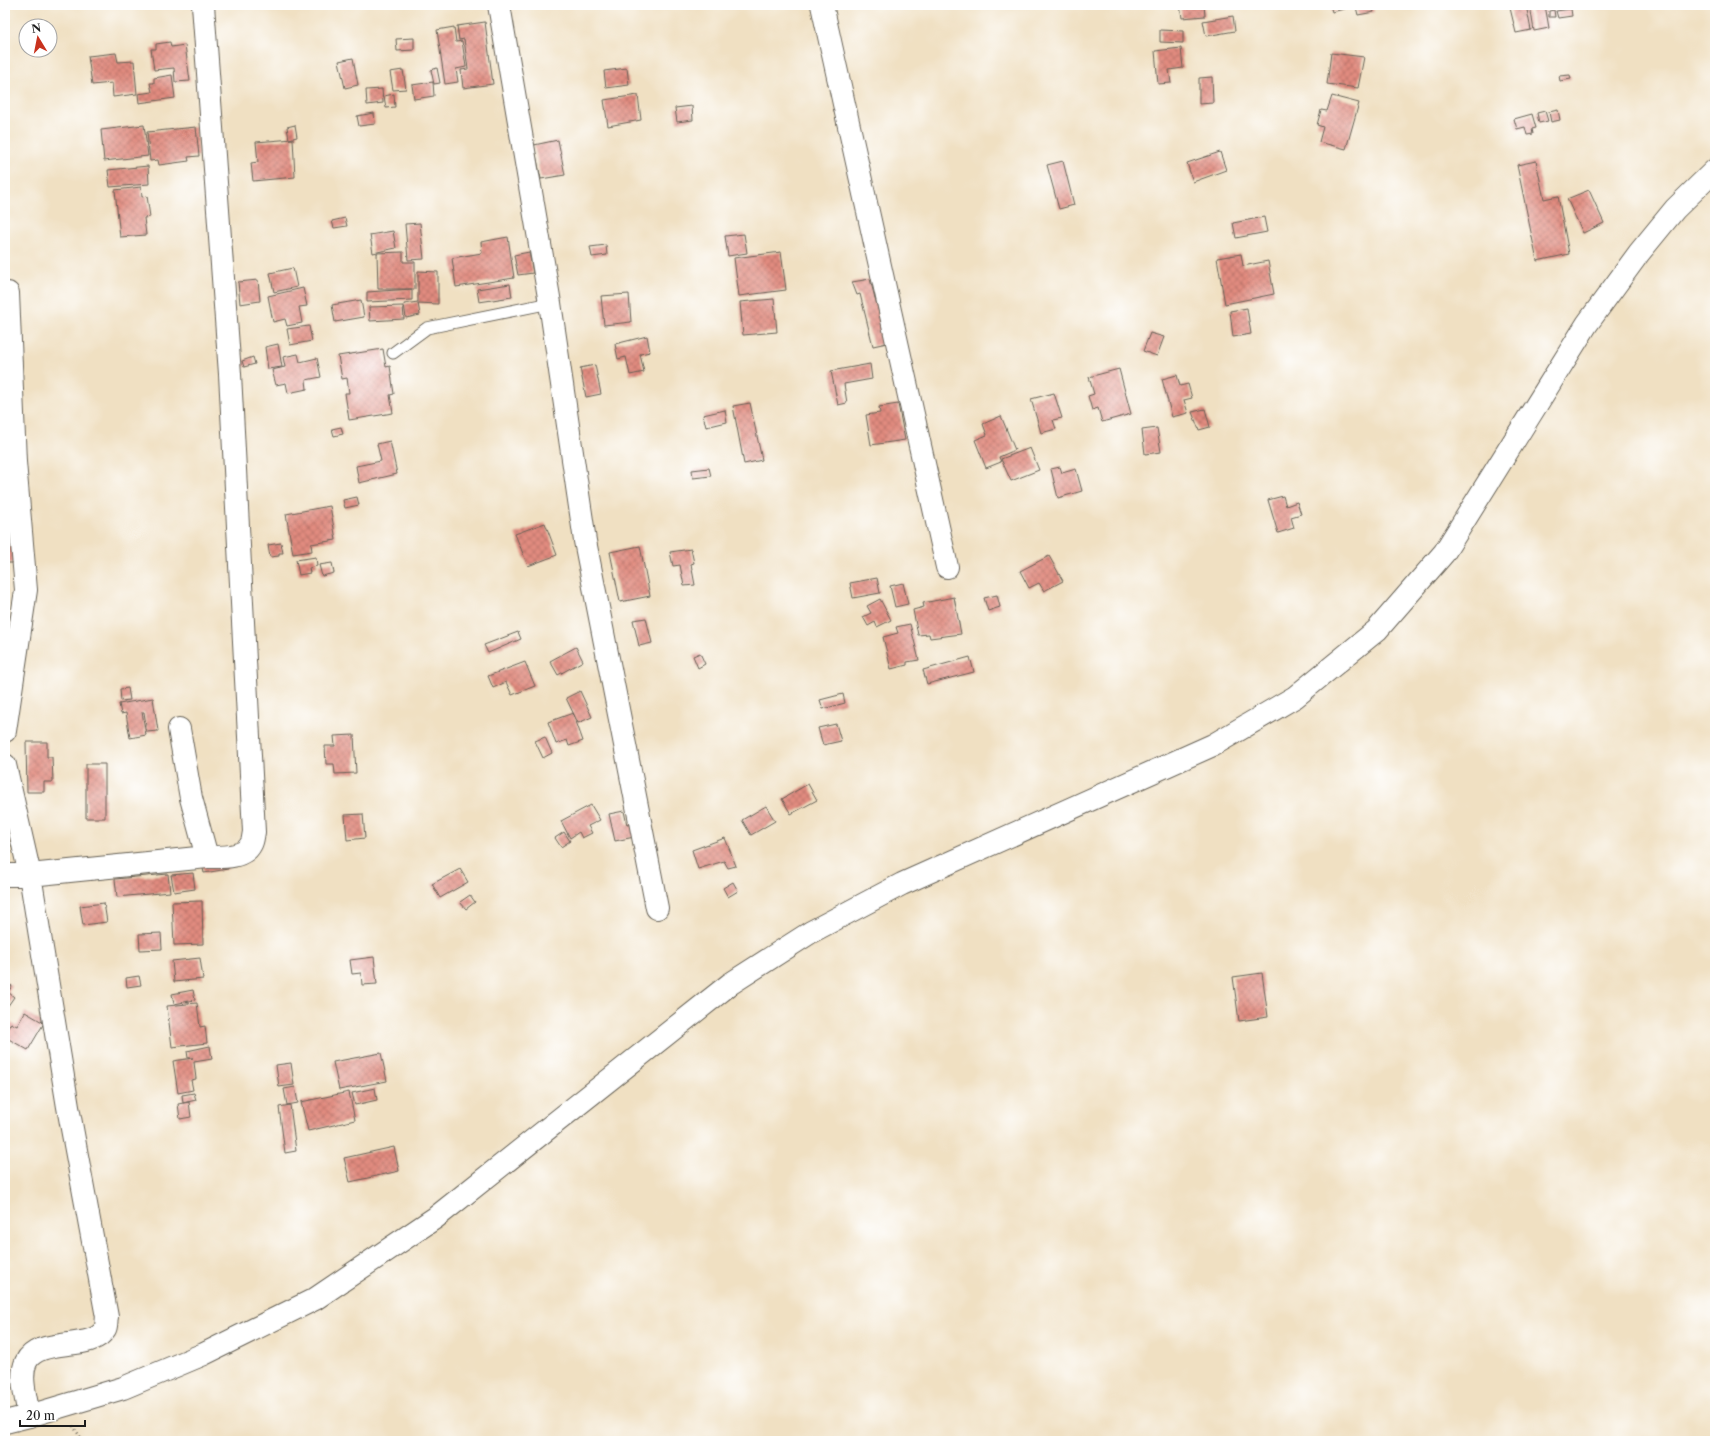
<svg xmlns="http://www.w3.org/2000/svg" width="1720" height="1446" font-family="'Libre Caslon Text',serif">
<defs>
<pattern id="building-cross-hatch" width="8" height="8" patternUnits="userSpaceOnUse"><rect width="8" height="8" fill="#e18b7f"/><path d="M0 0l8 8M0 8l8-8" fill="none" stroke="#b67167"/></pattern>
</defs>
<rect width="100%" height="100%" fill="#fff"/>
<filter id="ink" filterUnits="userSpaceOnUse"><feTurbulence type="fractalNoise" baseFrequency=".025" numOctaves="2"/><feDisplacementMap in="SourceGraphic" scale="8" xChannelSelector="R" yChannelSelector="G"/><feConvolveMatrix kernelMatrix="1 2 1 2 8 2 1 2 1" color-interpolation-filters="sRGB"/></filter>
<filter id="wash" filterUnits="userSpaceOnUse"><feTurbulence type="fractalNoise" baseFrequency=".012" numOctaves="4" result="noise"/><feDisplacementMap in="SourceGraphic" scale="16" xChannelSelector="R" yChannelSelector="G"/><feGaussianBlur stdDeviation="0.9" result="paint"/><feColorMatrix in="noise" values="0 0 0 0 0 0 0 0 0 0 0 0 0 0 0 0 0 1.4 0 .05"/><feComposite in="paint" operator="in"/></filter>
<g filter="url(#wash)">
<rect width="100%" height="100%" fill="#f0e0c2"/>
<g id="blocks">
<path fill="url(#building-cross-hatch)" d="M 1180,5 L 1204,5 L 1205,16 L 1182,18 Z
M 1330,5 L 1347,5 L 1348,8 L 1332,12 Z
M 1362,5 L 1372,5 L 1374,12 L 1358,15 L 1356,7 Z
M 1526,5 L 1531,30 L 1516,33 L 1510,8 Z
M 1530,5 L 1545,5 L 1549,28 L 1534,31 Z
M 1571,9 L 1572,16 L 1558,18 L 1556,11 Z
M 1554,10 L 1555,17 L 1549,17 L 1549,11 Z
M 1233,16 L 1235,31 L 1206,36 L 1203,21 Z
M 485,22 L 493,84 L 463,88 L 461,70 L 468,69 L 464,39 L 459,40 L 457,26 Z
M 454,27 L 456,42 L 462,41 L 466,67 L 456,69 L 458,82 L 445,84 L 437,30 Z
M 1160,30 L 1183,31 L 1183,43 L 1160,42 Z
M 414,38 L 414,50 L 397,51 L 396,39 Z
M 170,42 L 171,47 L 185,45 L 190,81 L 175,82 L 174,68 L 154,70 L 151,49 L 156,49 L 156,44 Z
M 1181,48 L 1183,68 L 1169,70 L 1171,83 L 1158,84 L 1155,51 Z
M 116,53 L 118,62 L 134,61 L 137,94 L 113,97 L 112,83 L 92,85 L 88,56 Z
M 1331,53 L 1364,57 L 1358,88 L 1327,84 Z
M 353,58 L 358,85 L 345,88 L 339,61 Z
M 437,68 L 440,83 L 434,84 L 431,70 Z
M 627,68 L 629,85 L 606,88 L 604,71 Z
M 403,70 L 406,89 L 393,90 L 390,72 Z
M 172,75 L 175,98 L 139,103 L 138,94 L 152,92 L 150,83 L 154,83 L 154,78 Z
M 1570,75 L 1571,79 L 1560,81 L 1559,76 Z
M 1212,77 L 1213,103 L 1199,104 L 1199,78 Z
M 433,82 L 434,96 L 414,99 L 412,85 Z
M 382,89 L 383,103 L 367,105 L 366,90 Z
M 394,94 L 395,107 L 386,108 L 384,96 Z
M 638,95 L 641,120 L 608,126 L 604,100 Z
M 1332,96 L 1359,103 L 1346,149 L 1319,142 L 1323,127 L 1317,125 L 1321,110 L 1327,111 Z
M 692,106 L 693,120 L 677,122 L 675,108 Z
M 1558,110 L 1560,120 L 1551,122 L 1549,112 Z
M 1545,111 L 1548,121 L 1539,123 L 1537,113 Z
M 374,113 L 375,124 L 359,126 L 357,116 Z
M 1532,114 L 1536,128 L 1532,129 L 1533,134 L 1527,135 L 1525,127 L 1517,129 L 1514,119 Z
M 144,125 L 148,156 L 104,161 L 101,130 Z
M 295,125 L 297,137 L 289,139 L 287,127 Z
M 196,127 L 199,156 L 188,157 L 189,161 L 159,165 L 158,160 L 150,161 L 147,132 Z
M 293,139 L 295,177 L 253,181 L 251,163 L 258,162 L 256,142 Z
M 558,140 L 565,175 L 541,179 L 534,145 Z
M 1220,152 L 1226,170 L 1193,182 L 1187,163 Z
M 1063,161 L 1074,205 L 1059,209 L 1047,165 Z
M 1536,161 L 1544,199 L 1558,196 L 1569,254 L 1537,261 L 1517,165 Z
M 148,166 L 149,184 L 110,187 L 108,170 Z
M 141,187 L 142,197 L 147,196 L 150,217 L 144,218 L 146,235 L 120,237 L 115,190 Z
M 1589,190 L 1604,223 L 1583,233 L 1567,199 Z
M 1264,217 L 1267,232 L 1236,238 L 1233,223 Z
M 345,218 L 347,226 L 334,228 L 332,221 Z
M 420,223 L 424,259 L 408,260 L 405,224 Z
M 393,231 L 396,248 L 373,253 L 370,235 Z
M 744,234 L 747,253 L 728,256 L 725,236 Z
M 508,237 L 514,278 L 456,287 L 452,258 L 482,253 L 481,242 Z
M 606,245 L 607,255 L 592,257 L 590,247 Z
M 403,252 L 403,262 L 415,262 L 415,289 L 378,289 L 377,253 Z
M 529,252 L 533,273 L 518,275 L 514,255 Z
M 781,252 L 786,290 L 739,296 L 734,258 Z
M 1241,254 L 1243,266 L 1268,261 L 1274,294 L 1225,304 L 1217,258 Z
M 293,268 L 297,287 L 274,292 L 270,273 Z
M 418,271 L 438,272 L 438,304 L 418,303 L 420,315 L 406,318 L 404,304 L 418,302 Z
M 870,279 L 887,343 L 873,346 L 860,294 L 857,295 L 852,282 Z
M 258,280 L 260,301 L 240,304 L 238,282 Z
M 510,284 L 512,297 L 479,302 L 477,289 Z
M 303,288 L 307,306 L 299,307 L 302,323 L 287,326 L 285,319 L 273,322 L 268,296 Z
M 412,289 L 412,300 L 367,302 L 367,292 Z
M 629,294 L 631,322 L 604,325 L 601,296 Z
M 774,299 L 777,332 L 743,335 L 740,302 Z
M 361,300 L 364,317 L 335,322 L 332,305 Z
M 403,306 L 404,319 L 370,321 L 369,307 Z
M 1247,308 L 1251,334 L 1233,337 L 1230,311 Z
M 309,326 L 312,341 L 290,345 L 287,329 Z
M 1150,333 L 1164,337 L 1157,356 L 1143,351 Z
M 647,336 L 650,352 L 640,354 L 644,372 L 630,375 L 626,357 L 618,359 L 615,344 Z
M 278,344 L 282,367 L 268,369 L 265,347 Z
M 383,349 L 386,367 L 390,366 L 394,394 L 390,395 L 393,413 L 349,420 L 345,393 L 349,393 L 347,378 L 342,379 L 338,356 Z
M 298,354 L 300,362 L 317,358 L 321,377 L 306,380 L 307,389 L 288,393 L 286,383 L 276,385 L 272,370 L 285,367 L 283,357 Z
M 253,357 L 255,364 L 244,367 L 242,361 Z
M 870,364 L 872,379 L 844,384 L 847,403 L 838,405 L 831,371 Z
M 595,365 L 601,394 L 586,397 L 580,368 Z
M 1119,369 L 1131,414 L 1102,422 L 1098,408 L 1092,410 L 1088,396 L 1094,394 L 1089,377 Z
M 1177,375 L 1180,386 L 1188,384 L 1192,398 L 1184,400 L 1188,413 L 1172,417 L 1162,379 Z
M 1054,393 L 1062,418 L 1053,420 L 1056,429 L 1041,433 L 1031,399 Z
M 750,403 L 762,460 L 744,464 L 733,406 Z
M 898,404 L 905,440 L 871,445 L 866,415 L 880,413 L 879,407 Z
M 1205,409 L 1210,427 L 1199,430 L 1192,412 Z
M 725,410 L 727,422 L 706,427 L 703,415 Z
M 1001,416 L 1015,450 L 999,457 L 1001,462 L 986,468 L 975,440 L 987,435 L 983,424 Z
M 341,427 L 343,434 L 334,436 L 332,429 Z
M 1157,428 L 1161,452 L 1145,454 L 1142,430 Z
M 390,441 L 397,474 L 359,483 L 356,466 L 381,461 L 377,444 Z
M 1030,448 L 1039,470 L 1011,481 L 1001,459 Z
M 1060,467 L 1062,473 L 1076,469 L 1082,491 L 1058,498 L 1051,469 Z
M 709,468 L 711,476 L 693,478 L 692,470 Z
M 1283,496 L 1286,506 L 1297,502 L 1301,514 L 1291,517 L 1294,528 L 1278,533 L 1268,500 Z
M 357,497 L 359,505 L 345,508 L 343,500 Z
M 330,506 L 336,540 L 311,544 L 312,551 L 293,554 L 286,514 Z
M 545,523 L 557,555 L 528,566 L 515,534 Z
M 281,543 L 283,553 L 279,553 L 279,556 L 270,557 L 268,545 Z
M 21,546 L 22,563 L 5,563 L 5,547 Z
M 640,546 L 650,596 L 620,602 L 610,552 Z
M 691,549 L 694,563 L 691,564 L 695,585 L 684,586 L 680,565 L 673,566 L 670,552 Z
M 1049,556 L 1063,581 L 1044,591 L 1039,583 L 1029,588 L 1020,571 Z
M 316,557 L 317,566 L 309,568 L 310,573 L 299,575 L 296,560 Z
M 332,563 L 334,573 L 322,576 L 319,565 Z
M 877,578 L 880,593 L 853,598 L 850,583 Z
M 903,583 L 908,604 L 895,607 L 890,586 Z
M 997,595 L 1000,607 L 988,611 L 984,598 Z
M 954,597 L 961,634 L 930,638 L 929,634 L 918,635 L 913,610 L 924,607 L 923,603 Z
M 880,599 L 891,620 L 877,627 L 875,622 L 868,626 L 863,617 L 871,613 L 867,606 Z
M 646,618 L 652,643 L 639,646 L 633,620 Z
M 910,624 L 919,660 L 907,662 L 907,665 L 891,669 L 883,637 L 898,633 L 896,627 Z
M 518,632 L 521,639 L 488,653 L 484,645 Z
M 576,647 L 583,661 L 558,675 L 550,661 Z
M 700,653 L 705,664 L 698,668 L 693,656 Z
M 970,657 L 974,672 L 927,684 L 923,670 Z
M 525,662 L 535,686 L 512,695 L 506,682 L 493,688 L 488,676 Z
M 128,688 L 130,700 L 121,701 L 120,689 Z
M 580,691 L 592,717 L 578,723 L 566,698 Z
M 843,694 L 845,703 L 823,709 L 820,700 Z
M 153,698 L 158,731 L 147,732 L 144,712 L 142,712 L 146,735 L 130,738 L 126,713 L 121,714 L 119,704 Z
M 573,713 L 583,741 L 569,746 L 567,740 L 556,744 L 548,722 Z
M 836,724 L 841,741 L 823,745 L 818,728 Z
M 354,735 L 356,773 L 335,774 L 334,764 L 326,764 L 325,746 L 335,746 L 334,736 Z
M 545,737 L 552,753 L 543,758 L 535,741 Z
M 26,742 L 47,742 L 47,757 L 52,757 L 53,782 L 44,782 L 44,792 L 27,792 Z
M 86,764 L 105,764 L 105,818 L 86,818 Z
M 808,784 L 817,800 L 791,814 L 782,799 Z
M 591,805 L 600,820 L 588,826 L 592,833 L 582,838 L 579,832 L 570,838 L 561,821 Z
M 766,806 L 775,821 L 751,835 L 742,820 Z
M 624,811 L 627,825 L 636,823 L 639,836 L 615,841 L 609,814 Z
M 363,814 L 365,838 L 347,840 L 345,815 Z
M 564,832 L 570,841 L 561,847 L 555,838 Z
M 725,838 L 736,866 L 728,868 L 724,861 L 698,869 L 692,850 Z
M 227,859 L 228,869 L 204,873 L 202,864 Z
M 460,869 L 468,882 L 440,898 L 432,884 Z
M 193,873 L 195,889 L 174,892 L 171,875 Z
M 168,874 L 170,892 L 117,897 L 115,879 Z
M 733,882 L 738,891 L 728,897 L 723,888 Z
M 470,895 L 475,902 L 466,909 L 460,902 Z
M 202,901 L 203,944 L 174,945 L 172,902 Z
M 104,903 L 107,922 L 83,925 L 80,906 Z
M 161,933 L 162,949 L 140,950 L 139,934 Z
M 374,957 L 377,984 L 362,985 L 361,973 L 352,974 L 350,960 Z
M 200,958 L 203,979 L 174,982 L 172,961 Z
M 1262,973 L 1268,1017 L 1239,1021 L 1233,977 Z
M 139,976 L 141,985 L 127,987 L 126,978 Z
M 5,982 L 12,986 L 8,992 L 14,997 L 5,1010 Z
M 193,990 L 195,1000 L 174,1004 L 172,994 Z
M 197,1003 L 200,1027 L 205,1026 L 207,1043 L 172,1047 L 167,1006 Z
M 25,1012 L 44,1023 L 28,1050 L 5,1037 L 5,1032 L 11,1023 L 17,1026 Z
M 210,1046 L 212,1059 L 194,1062 L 196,1079 L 191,1080 L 193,1090 L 178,1093 L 173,1061 L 193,1058 L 188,1058 L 187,1051 Z
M 381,1053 L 387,1081 L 339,1090 L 333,1062 Z
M 291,1063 L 294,1085 L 279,1087 L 276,1065 Z
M 295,1087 L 298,1103 L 287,1105 L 284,1089 Z
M 375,1088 L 377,1100 L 355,1105 L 352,1093 Z
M 349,1092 L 355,1120 L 308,1131 L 301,1102 Z
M 194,1093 L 196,1100 L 183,1103 L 182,1095 Z
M 189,1102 L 191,1117 L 180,1119 L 178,1104 Z
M 290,1105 L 296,1151 L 285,1153 L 279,1107 Z
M 394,1147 L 399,1171 L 350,1182 L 344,1158 Z"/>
</g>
</g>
<g filter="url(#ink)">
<use href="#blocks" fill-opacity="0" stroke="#666156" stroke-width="1"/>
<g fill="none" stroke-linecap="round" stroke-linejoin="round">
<defs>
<path id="service" d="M 393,353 L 427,328 L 550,303"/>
<path id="minor" d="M 499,5 L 550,303 L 585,541 L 657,908
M 822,5 L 947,567
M 179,729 L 191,798 L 207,857
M 5,731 L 26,590 L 15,462 L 8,293
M 5,765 L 30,875 L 68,1107 L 107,1317 C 106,1320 107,1326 105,1329 C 93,1352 38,1336 26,1362 C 19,1377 27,1401 29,1416
M 5,875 L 30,875 L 207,857 C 220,857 244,859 251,844 C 253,841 253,836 254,832 L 230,374 L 203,5"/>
<path id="secondary" d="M 5,1422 L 29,1416 L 123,1388 L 204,1354 L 315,1299 L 435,1218 L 730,984 L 811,932 L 902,884 L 1213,745 L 1295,697 L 1377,630 L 1444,553 L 1587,324 L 1639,253 L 1675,209 L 1715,170"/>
</defs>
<use href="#service" stroke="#666156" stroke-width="13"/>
<use href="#minor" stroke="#666156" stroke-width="24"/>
<use href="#secondary" stroke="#666156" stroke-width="24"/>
<path stroke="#666156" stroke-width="2.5" stroke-dasharray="1 3" stroke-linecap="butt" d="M 73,1426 L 83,1441"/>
<use href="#service" stroke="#fff" stroke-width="11"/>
<use href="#minor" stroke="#fff" stroke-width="22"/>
<use href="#secondary" stroke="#fff" stroke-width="22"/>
</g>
</g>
<rect width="1720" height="1446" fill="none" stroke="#fff" stroke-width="20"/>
<g transform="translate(38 38) rotate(350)"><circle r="19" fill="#ffffff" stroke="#a4a4a4"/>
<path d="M0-3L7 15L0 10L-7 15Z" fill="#c8321e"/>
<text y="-6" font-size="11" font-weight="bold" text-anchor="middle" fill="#1c1c1c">N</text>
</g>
<path d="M20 1420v6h65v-6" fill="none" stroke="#1c1c1c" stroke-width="2"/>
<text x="26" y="1420" font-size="12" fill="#1c1c1c" stroke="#ffffff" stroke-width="3" paint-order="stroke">20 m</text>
</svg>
